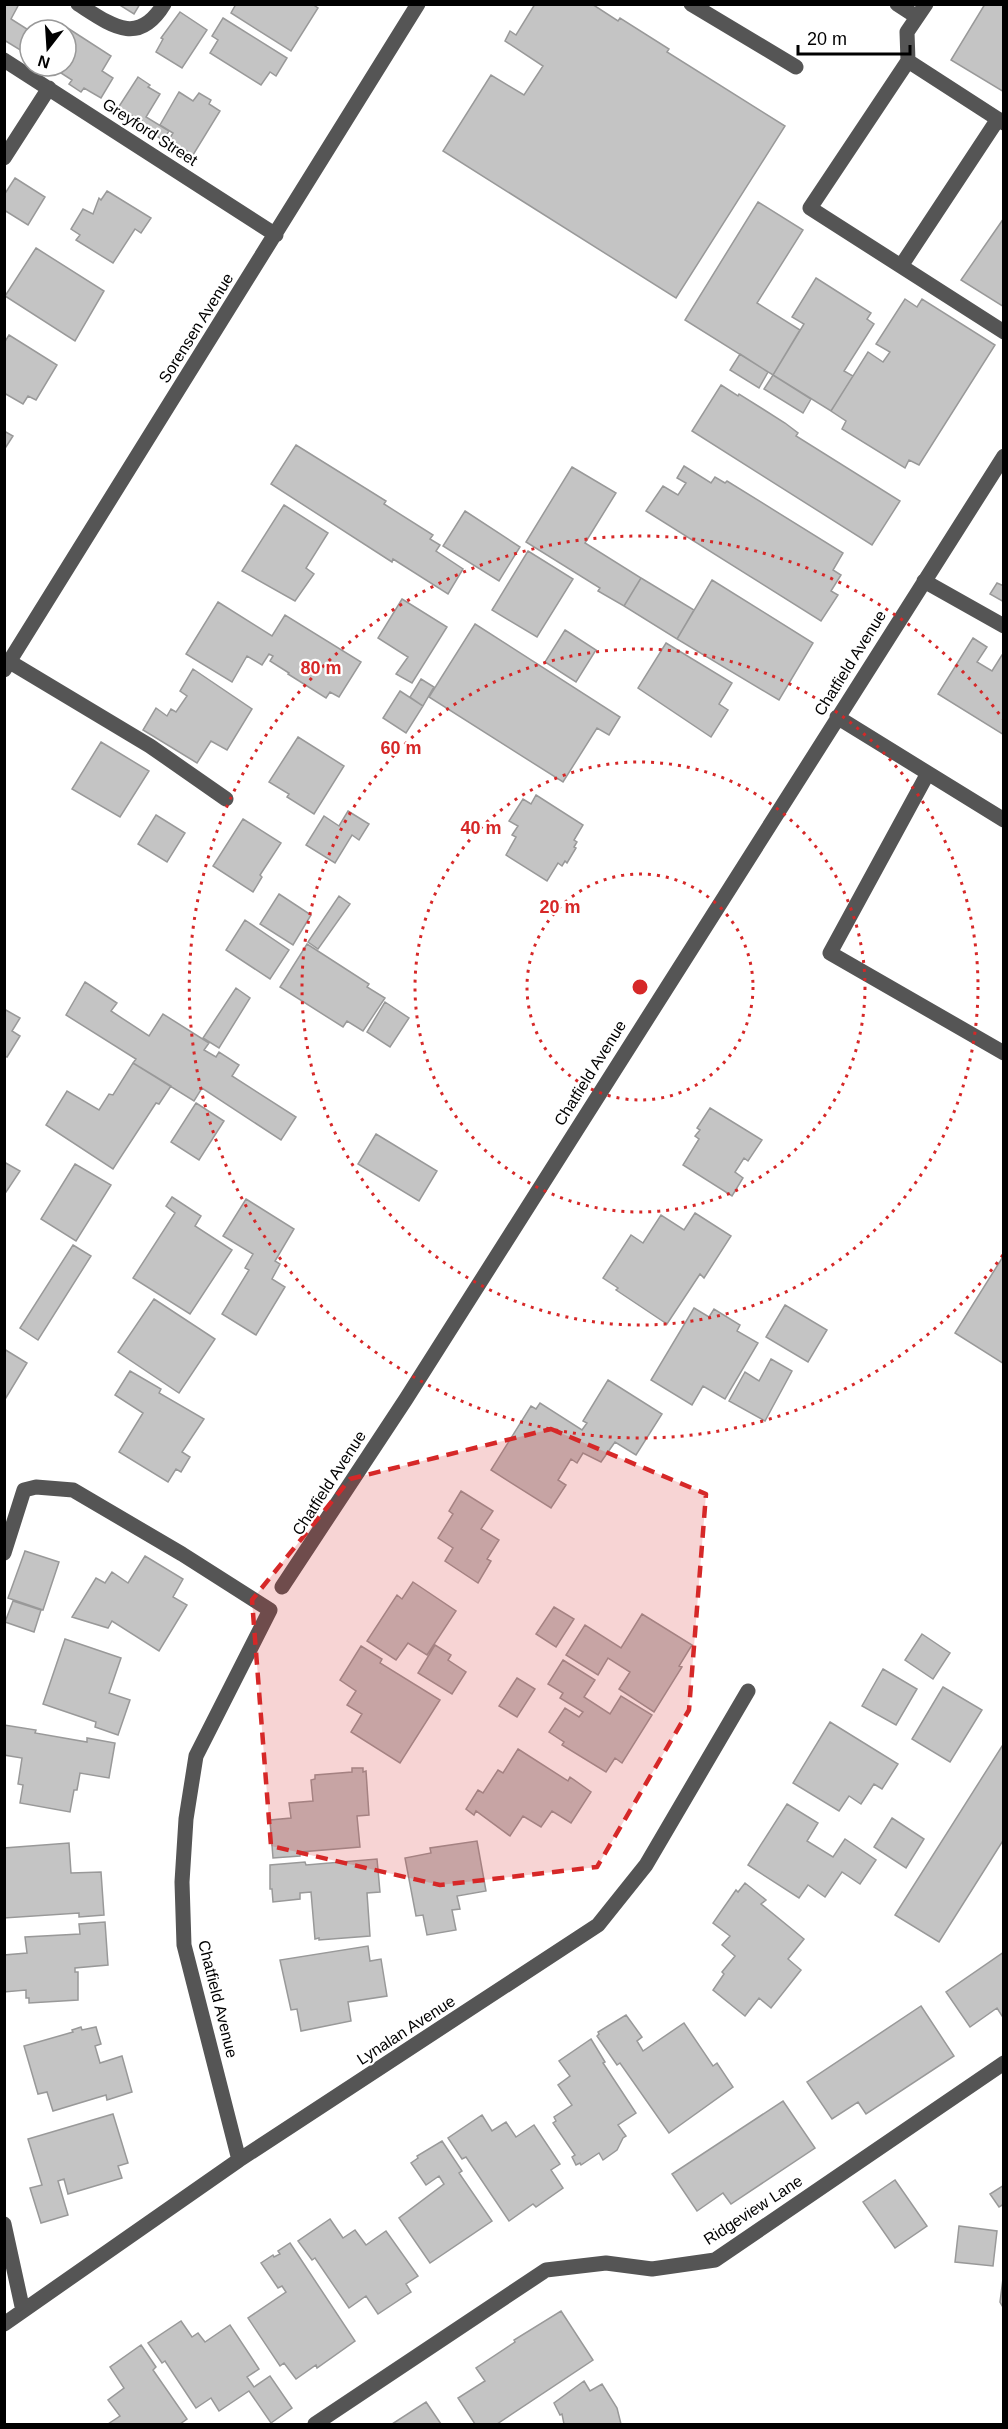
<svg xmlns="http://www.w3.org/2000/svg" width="1008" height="2429" font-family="Helvetica,sans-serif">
<rect width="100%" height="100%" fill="#fff"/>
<path fill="#c4c4c4" stroke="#999" stroke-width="1.5" d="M 4,4 L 19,4 L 11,19 L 30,31 L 30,56 L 4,40 Z
M 118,4 L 140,4 L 134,14 Z
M 236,4 L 312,4 L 318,8 L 291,51 L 231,13 Z
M 535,4 L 592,4 L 618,21 L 620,18 L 669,49 L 667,52 L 785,126 L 676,298 L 443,151 L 491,75 L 524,95 L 543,66 L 505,41 L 510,31 L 516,35 Z
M 985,4 L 1004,4 L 1004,92 L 951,60 Z
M 180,12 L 207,30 L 182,68 L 156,52 L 163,39 L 161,38 Z
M 223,18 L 287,58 L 276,76 L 270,72 L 261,85 L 210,53 L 218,40 L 212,36 Z
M 66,27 L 111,56 L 102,71 L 113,78 L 101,98 L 84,88 L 81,92 L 69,84 L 72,80 L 50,66 L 66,66 Z
M 138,77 L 150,85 L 148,87 L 160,94 L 146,117 L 169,131 L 163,140 L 139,125 L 142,121 L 118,108 Z
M 179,92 L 193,101 L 199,93 L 211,100 L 209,104 L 220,111 L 193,155 L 181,147 L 179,150 L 167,143 L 173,133 L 160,125 Z
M 15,178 L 45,197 L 28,225 L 4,210 L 4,195 Z
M 107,191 L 151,218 L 141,233 L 135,229 L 113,263 L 76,240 L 80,235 L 71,229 L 83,209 L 93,214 L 99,198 L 101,200 Z
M 758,202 L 803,230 L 757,303 L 800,330 L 773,375 L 685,320 Z
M 1004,218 L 1004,307 L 961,280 Z
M 36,248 L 104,291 L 75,341 L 5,296 Z
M 816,278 L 871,313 L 867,319 L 874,324 L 844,371 L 853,376 L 831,411 L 773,375 L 804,324 L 792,317 Z
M 905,299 L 917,307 L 922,299 L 995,345 L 919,465 L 909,460 L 905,468 L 842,429 L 846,421 L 831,411 L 868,352 L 883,362 L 890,352 L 876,344 Z
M 9,335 L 57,365 L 36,400 L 28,396 L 23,404 L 4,393 L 4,343 Z
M 740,354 L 768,372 L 759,388 L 730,370 Z
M 773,375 L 811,399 L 803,413 L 764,389 Z
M 721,385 L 738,396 L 739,394 L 785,423 L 798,433 L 796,436 L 900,501 L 872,545 L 692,431 Z
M 4,431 L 13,436 L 4,450 Z
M 296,445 L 386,501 L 384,504 L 433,535 L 430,539 L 440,545 L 436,551 L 463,569 L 448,594 L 393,559 L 392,562 L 271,484 Z
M 684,466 L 711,483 L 715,477 L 725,483 L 727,481 L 843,553 L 833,570 L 841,575 L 831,591 L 838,595 L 821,621 L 646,511 L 663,486 L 678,495 L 686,483 L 677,478 Z
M 572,467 L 616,493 L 585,543 L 641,578 L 624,606 L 598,591 L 600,588 L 526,542 Z
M 284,505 L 328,533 L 306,568 L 314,574 L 295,601 L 242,571 Z
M 465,511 L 520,547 L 499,581 L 443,546 Z
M 528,551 L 573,579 L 537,637 L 492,610 Z
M 641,578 L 694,610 L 677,639 L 624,606 Z
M 712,580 L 813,643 L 779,700 L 677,639 Z
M 997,583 L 1004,586 L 1004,602 L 990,594 Z
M 402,599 L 447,627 L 412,683 L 396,674 L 408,657 L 378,638 Z
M 218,602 L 272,636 L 285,615 L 361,662 L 339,697 L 330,692 L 326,698 L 288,674 L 289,673 L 270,661 L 273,656 L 269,654 L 262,665 L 247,656 L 232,682 L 186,654 Z
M 475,624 L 620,717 L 609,735 L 597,728 L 563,782 L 429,697 Z
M 565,630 L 596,650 L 576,682 L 545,662 Z
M 973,638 L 987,647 L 977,662 L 992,671 L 1002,655 L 1004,656 L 1004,735 L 938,694 Z
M 666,643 L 732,683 L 719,704 L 728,710 L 711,737 L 638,688 Z
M 193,669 L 252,709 L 227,750 L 211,741 L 197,763 L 143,730 L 156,708 L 167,716 L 171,709 L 176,712 L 187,696 L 180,691 Z
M 421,679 L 434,687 L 423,706 L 410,697 Z
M 400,691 L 423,706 L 406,733 L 383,718 Z
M 298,737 L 344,766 L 314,814 L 287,797 L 289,794 L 269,782 Z
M 101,742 L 149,771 L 120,817 L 72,789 Z
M 536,795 L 583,825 L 574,840 L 577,842 L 574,847 L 576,848 L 567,863 L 565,861 L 562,866 L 558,863 L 547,881 L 506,855 L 516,837 L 512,835 L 518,826 L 509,821 L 523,799 L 531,804 Z
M 348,811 L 369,824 L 359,840 L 352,835 L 335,863 L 306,845 L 324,816 L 339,826 Z
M 156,815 L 185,833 L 167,862 L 138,844 Z
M 243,819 L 281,843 L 260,875 L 262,877 L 253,892 L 213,866 Z
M 279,894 L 311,915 L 293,945 L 260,924 Z
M 339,896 L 350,904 L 318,949 L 308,942 Z
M 245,920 L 289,950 L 270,979 L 226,950 Z
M 307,944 L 369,984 L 367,987 L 385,998 L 363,1031 L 347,1021 L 343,1027 L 280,987 Z
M 85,982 L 117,1003 L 111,1011 L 149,1036 L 163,1014 L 209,1043 L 204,1050 L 216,1057 L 219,1052 L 239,1065 L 232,1076 L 296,1117 L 281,1140 L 202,1088 L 194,1101 L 133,1063 L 136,1059 L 66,1015 Z
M 236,988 L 250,998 L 219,1048 L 203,1038 Z
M 385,1002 L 409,1018 L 390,1047 L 367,1032 Z
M 4,1009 L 20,1018 L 12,1031 L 20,1036 L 7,1057 L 4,1056 Z
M 133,1063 L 171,1086 L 159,1104 L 156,1103 L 113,1169 L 46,1125 L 67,1091 L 99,1110 L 109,1094 L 113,1095 Z
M 196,1103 L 224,1121 L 199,1160 L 171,1142 Z
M 710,1108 L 762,1140 L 748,1161 L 744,1158 L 735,1172 L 743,1178 L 732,1196 L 683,1165 L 699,1139 L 695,1136 L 700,1130 L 697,1128 Z
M 376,1134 L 437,1171 L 419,1201 L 358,1164 Z
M 4,1162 L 20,1171 L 6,1192 L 4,1191 Z
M 75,1164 L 111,1185 L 76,1241 L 41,1219 Z
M 172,1197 L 201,1216 L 195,1226 L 232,1250 L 190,1314 L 133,1278 L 175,1213 L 166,1206 Z
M 246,1199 L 294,1229 L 275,1261 L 280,1264 L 272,1279 L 285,1287 L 256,1335 L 222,1314 L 249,1270 L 245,1268 L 253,1254 L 223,1236 Z
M 695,1213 L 731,1236 L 704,1278 L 700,1274 L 667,1324 L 616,1290 L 618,1288 L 603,1278 L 631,1235 L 643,1243 L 661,1215 L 684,1230 Z
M 73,1245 L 91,1256 L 38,1340 L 20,1328 Z
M 1004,1255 L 1004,1364 L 955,1333 Z
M 154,1299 L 215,1339 L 179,1393 L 118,1352 Z
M 785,1305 L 827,1330 L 808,1362 L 766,1337 Z
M 694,1308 L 709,1317 L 714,1309 L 740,1325 L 737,1331 L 758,1343 L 725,1399 L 703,1386 L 692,1405 L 651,1380 Z
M 4,1349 L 27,1363 L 4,1401 Z
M 771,1359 L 792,1371 L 765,1421 L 729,1401 L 745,1372 L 759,1381 Z
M 130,1371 L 161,1389 L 159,1393 L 204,1419 L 182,1452 L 190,1457 L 181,1472 L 176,1469 L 168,1482 L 119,1452 L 143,1413 L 115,1395 Z
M 608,1380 L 662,1414 L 636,1455 L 615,1442 L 601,1462 L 583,1453 L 577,1463 L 571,1459 L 558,1480 L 566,1485 L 551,1508 L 491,1470 L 531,1406 L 536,1409 L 540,1403 L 582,1430 L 587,1423 L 583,1421 Z
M 461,1491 L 493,1511 L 481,1529 L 499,1540 L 487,1559 L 491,1561 L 478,1583 L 445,1561 L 453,1548 L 438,1538 L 453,1514 L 449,1511 Z
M 25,1551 L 59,1562 L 43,1610 L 8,1598 Z
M 145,1556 L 183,1579 L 173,1597 L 187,1605 L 159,1651 L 112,1621 L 108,1628 L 72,1617 L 96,1578 L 105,1583 L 112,1572 L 128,1583 Z
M 413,1582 L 456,1611 L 427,1655 L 408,1643 L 396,1660 L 367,1641 L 397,1595 L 402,1599 Z
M 13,1601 L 41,1610 L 34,1632 L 5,1622 Z
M 554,1607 L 574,1619 L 556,1647 L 536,1634 Z
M 642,1614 L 692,1645 L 679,1666 L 682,1667 L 654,1712 L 619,1689 L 630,1672 L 608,1658 L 598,1675 L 566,1655 L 585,1625 L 621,1648 Z
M 922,1634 L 950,1653 L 933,1679 L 905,1660 Z
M 65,1639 L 121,1658 L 109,1693 L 130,1700 L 118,1735 L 95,1727 L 96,1722 L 43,1704 Z
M 435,1645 L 451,1655 L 448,1660 L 466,1672 L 452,1694 L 418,1673 Z
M 361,1646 L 382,1659 L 380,1663 L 440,1700 L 400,1763 L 351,1732 L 362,1714 L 347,1705 L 356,1691 L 340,1680 Z
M 563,1660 L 595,1680 L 584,1697 L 610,1714 L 621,1696 L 652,1715 L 622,1763 L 615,1758 L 606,1772 L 562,1745 L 564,1742 L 549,1732 L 565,1708 L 579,1717 L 583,1712 L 560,1698 L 563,1693 L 548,1684 Z
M 883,1669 L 917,1689 L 896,1725 L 862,1706 Z
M 517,1678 L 535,1689 L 517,1717 L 499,1706 Z
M 943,1687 L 982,1710 L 950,1762 L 912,1739 Z
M 830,1722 L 898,1764 L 882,1789 L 874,1784 L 861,1804 L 849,1796 L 839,1811 L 793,1783 Z
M 4,1725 L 36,1730 L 35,1733 L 87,1742 L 87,1738 L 115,1743 L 109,1778 L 80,1773 L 77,1790 L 74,1790 L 70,1812 L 20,1803 L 23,1785 L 18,1784 L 22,1758 L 4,1755 Z
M 1004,1743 L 1004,1839 L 939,1942 L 895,1915 Z
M 518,1749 L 568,1781 L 570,1777 L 591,1792 L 571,1823 L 552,1811 L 541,1827 L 523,1816 L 510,1836 L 476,1811 L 474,1815 L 466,1809 L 478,1790 L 483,1793 L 498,1770 L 503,1773 Z
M 352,1768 L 363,1768 L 363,1772 L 366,1771 L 369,1815 L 357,1816 L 360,1847 L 300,1852 L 300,1856 L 273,1858 L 270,1820 L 291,1818 L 289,1803 L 313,1801 L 311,1780 L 315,1779 L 315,1775 L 352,1772 Z
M 787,1804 L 818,1823 L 807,1841 L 833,1857 L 845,1839 L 876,1860 L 860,1884 L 842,1872 L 825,1897 L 808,1885 L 799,1898 L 748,1865 Z
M 892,1818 L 924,1839 L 906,1868 L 874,1847 Z
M 477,1841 L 486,1891 L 457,1896 L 460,1909 L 452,1910 L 456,1930 L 427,1935 L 423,1915 L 416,1916 L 405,1858 L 431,1853 L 430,1848 Z
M 69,1843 L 71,1873 L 101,1872 L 104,1915 L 79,1917 L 79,1913 L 4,1918 L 4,1848 Z
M 377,1859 L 380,1892 L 367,1893 L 370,1936 L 319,1940 L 319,1938 L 315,1939 L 311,1892 L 300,1893 L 300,1899 L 273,1902 L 272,1889 L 270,1889 L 270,1865 L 305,1862 L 306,1865 Z
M 745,1883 L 766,1900 L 761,1904 L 804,1939 L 788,1959 L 801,1970 L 771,2008 L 759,1998 L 745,2016 L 713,1990 L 724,1974 L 722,1972 L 735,1956 L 722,1945 L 730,1936 L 713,1923 L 736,1890 L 738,1892 Z
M 105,1922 L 108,1965 L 75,1968 L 75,1972 L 78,1972 L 78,2000 L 29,2003 L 29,1998 L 26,1998 L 26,1990 L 4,1992 L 4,1955 L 27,1953 L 25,1937 L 80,1934 L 79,1924 Z
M 368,1946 L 370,1961 L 381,1959 L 387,1996 L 348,2002 L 351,2021 L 301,2031 L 297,2009 L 291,2010 L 280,1960 Z
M 1004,1952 L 1004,2019 L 997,2008 L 970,2027 L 946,1992 Z
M 921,2006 L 954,2056 L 866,2114 L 858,2102 L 832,2119 L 807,2082 Z
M 626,2015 L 642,2037 L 637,2041 L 643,2051 L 684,2023 L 713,2066 L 717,2063 L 733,2087 L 669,2133 L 620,2063 L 617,2065 L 597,2036 L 599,2034 L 598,2032 Z
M 81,2027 L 82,2030 L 96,2027 L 101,2044 L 95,2046 L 100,2063 L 122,2056 L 132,2092 L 107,2100 L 106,2095 L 53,2111 L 47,2092 L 38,2094 L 24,2046 L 73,2032 L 72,2030 Z
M 591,2039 L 605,2062 L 603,2063 L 636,2113 L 618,2125 L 626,2136 L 623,2138 L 617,2150 L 603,2160 L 599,2153 L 581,2165 L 580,2163 L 576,2165 L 572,2157 L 575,2155 L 553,2123 L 556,2121 L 554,2117 L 572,2105 L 558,2085 L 570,2076 L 559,2061 Z
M 783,2101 L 815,2148 L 731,2204 L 723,2193 L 697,2211 L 672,2174 Z
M 113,2114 L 128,2163 L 118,2166 L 122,2178 L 68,2194 L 64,2179 L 58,2181 L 68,2215 L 41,2223 L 30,2188 L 42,2185 L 28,2139 Z
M 482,2115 L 492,2131 L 506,2122 L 516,2137 L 534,2125 L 560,2164 L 551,2170 L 563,2188 L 536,2207 L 533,2204 L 509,2221 L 466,2157 L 462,2159 L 448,2138 Z
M 442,2141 L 462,2171 L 459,2173 L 492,2221 L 430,2263 L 399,2218 L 444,2184 L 439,2176 L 426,2185 L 411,2163 L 418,2158 L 417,2156 Z
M 895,2180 L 927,2226 L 895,2248 L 863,2202 Z
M 1004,2185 L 1004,2204 L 999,2207 L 990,2194 Z
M 330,2219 L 343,2238 L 355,2230 L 366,2245 L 386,2231 L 418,2276 L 406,2284 L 411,2292 L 378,2314 L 366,2296 L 349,2308 L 315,2258 L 312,2260 L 298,2241 Z
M 959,2226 L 997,2231 L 993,2266 L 955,2262 Z
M 290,2243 L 355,2341 L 317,2368 L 316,2365 L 296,2379 L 284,2363 L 280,2366 L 248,2318 L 286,2292 L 282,2286 L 278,2288 L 261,2263 L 273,2255 L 274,2257 L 280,2254 L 278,2251 Z
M 1004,2271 L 1004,2309 L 1000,2302 Z
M 561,2311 L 593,2360 L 497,2424 L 475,2424 L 458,2398 L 485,2381 L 476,2368 L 515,2342 L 514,2340 Z
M 181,2321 L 192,2337 L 198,2333 L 205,2342 L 230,2325 L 259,2369 L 247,2377 L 254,2387 L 270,2376 L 292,2408 L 271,2423 L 249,2391 L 219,2411 L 211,2398 L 196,2408 L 165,2361 L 162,2363 L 148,2343 Z
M 141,2345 L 156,2367 L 153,2370 L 187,2419 L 180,2424 L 108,2424 L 120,2416 L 108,2400 L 124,2388 L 110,2367 Z
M 584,2381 L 590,2391 L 602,2384 L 617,2408 L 621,2424 L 561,2424 L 564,2424 L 562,2414 L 560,2415 L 554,2403 Z
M 426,2402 L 441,2424 L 392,2424 Z"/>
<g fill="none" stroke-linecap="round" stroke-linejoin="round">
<path stroke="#555" stroke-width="15" d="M 78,4 C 111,25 138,47 164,4
M 691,4 L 796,67
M 897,4 L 917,17
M 4,60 L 276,235
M 908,61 L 907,32 L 926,4
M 1004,123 L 908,61 L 810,208 L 1004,332
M 4,158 L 49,88
M 901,266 L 998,119
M 924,581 L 1004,626
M 10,662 L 150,746 L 226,799
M 4,670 L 418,4
M 837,717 L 1004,820
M 928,773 L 830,953 L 1004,1053
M 4,1553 L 24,1490 L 36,1487 L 73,1490 L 182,1554 L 270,1610 L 196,1756 L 186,1819 L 182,1882 L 184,1945 L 239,2160
M 282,1587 L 406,1399 L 1004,456
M 4,2224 L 23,2311
M 4,2324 L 239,2160 L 598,1925 L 646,1865 L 748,1691
M 315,2424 L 546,2270 L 606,2263 L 652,2269 L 715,2260 L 1004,2063"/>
</g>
<path fill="#d62828" fill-opacity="0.2" stroke="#d62828" stroke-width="4.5" stroke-dasharray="12 8" stroke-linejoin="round" d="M 551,1429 L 706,1494 L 689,1710 L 597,1867 L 440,1885 L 271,1846 L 252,1600 L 350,1479 Z"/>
<g fill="none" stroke="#d62828" stroke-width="3" stroke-dasharray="3 6">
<circle cx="640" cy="987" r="113"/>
<circle cx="640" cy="987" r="225"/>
<circle cx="640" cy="987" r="338"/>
<path d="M1003 1255A451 451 0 1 1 1003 719"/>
</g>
<g text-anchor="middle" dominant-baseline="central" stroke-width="4.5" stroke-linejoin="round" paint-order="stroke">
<g font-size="16" fill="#000" stroke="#fff">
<text transform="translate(150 132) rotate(33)">Greyford Street</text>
<text transform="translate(196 328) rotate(-58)">Sorensen Avenue</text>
<text transform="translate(850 663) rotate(-58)">Chatfield Avenue</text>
<text transform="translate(590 1073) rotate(-58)">Chatfield Avenue</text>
<text transform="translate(329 1483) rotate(-57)">Chatfield Avenue</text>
<text transform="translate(218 1999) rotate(76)">Chatfield Avenue</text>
<text transform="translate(406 2030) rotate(-33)">Lynalan Avenue</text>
<text transform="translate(753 2210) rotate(-33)">Ridgeview Lane</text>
</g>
</g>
<circle cx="640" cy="987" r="9" fill="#d62828" stroke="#fff" stroke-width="3"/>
<g font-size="18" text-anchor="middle" font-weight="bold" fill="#d62828" stroke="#fff" stroke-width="4.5" stroke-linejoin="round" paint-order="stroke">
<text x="321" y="674">80 m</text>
<text x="401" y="754">60 m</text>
<text x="481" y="834">40 m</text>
<text x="560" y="913">20 m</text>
</g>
<rect width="1008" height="2429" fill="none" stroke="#000000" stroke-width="12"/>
<g transform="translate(48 48) rotate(197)"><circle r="28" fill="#ffffff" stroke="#999999" stroke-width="1.5"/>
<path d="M0-4.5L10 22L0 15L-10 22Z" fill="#000000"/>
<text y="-9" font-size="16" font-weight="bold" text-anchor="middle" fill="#000000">N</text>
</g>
<path d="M798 45v9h112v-9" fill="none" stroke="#000000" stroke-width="3"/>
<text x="807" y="45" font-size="18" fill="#000000" stroke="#ffffff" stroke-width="4.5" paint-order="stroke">20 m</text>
</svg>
